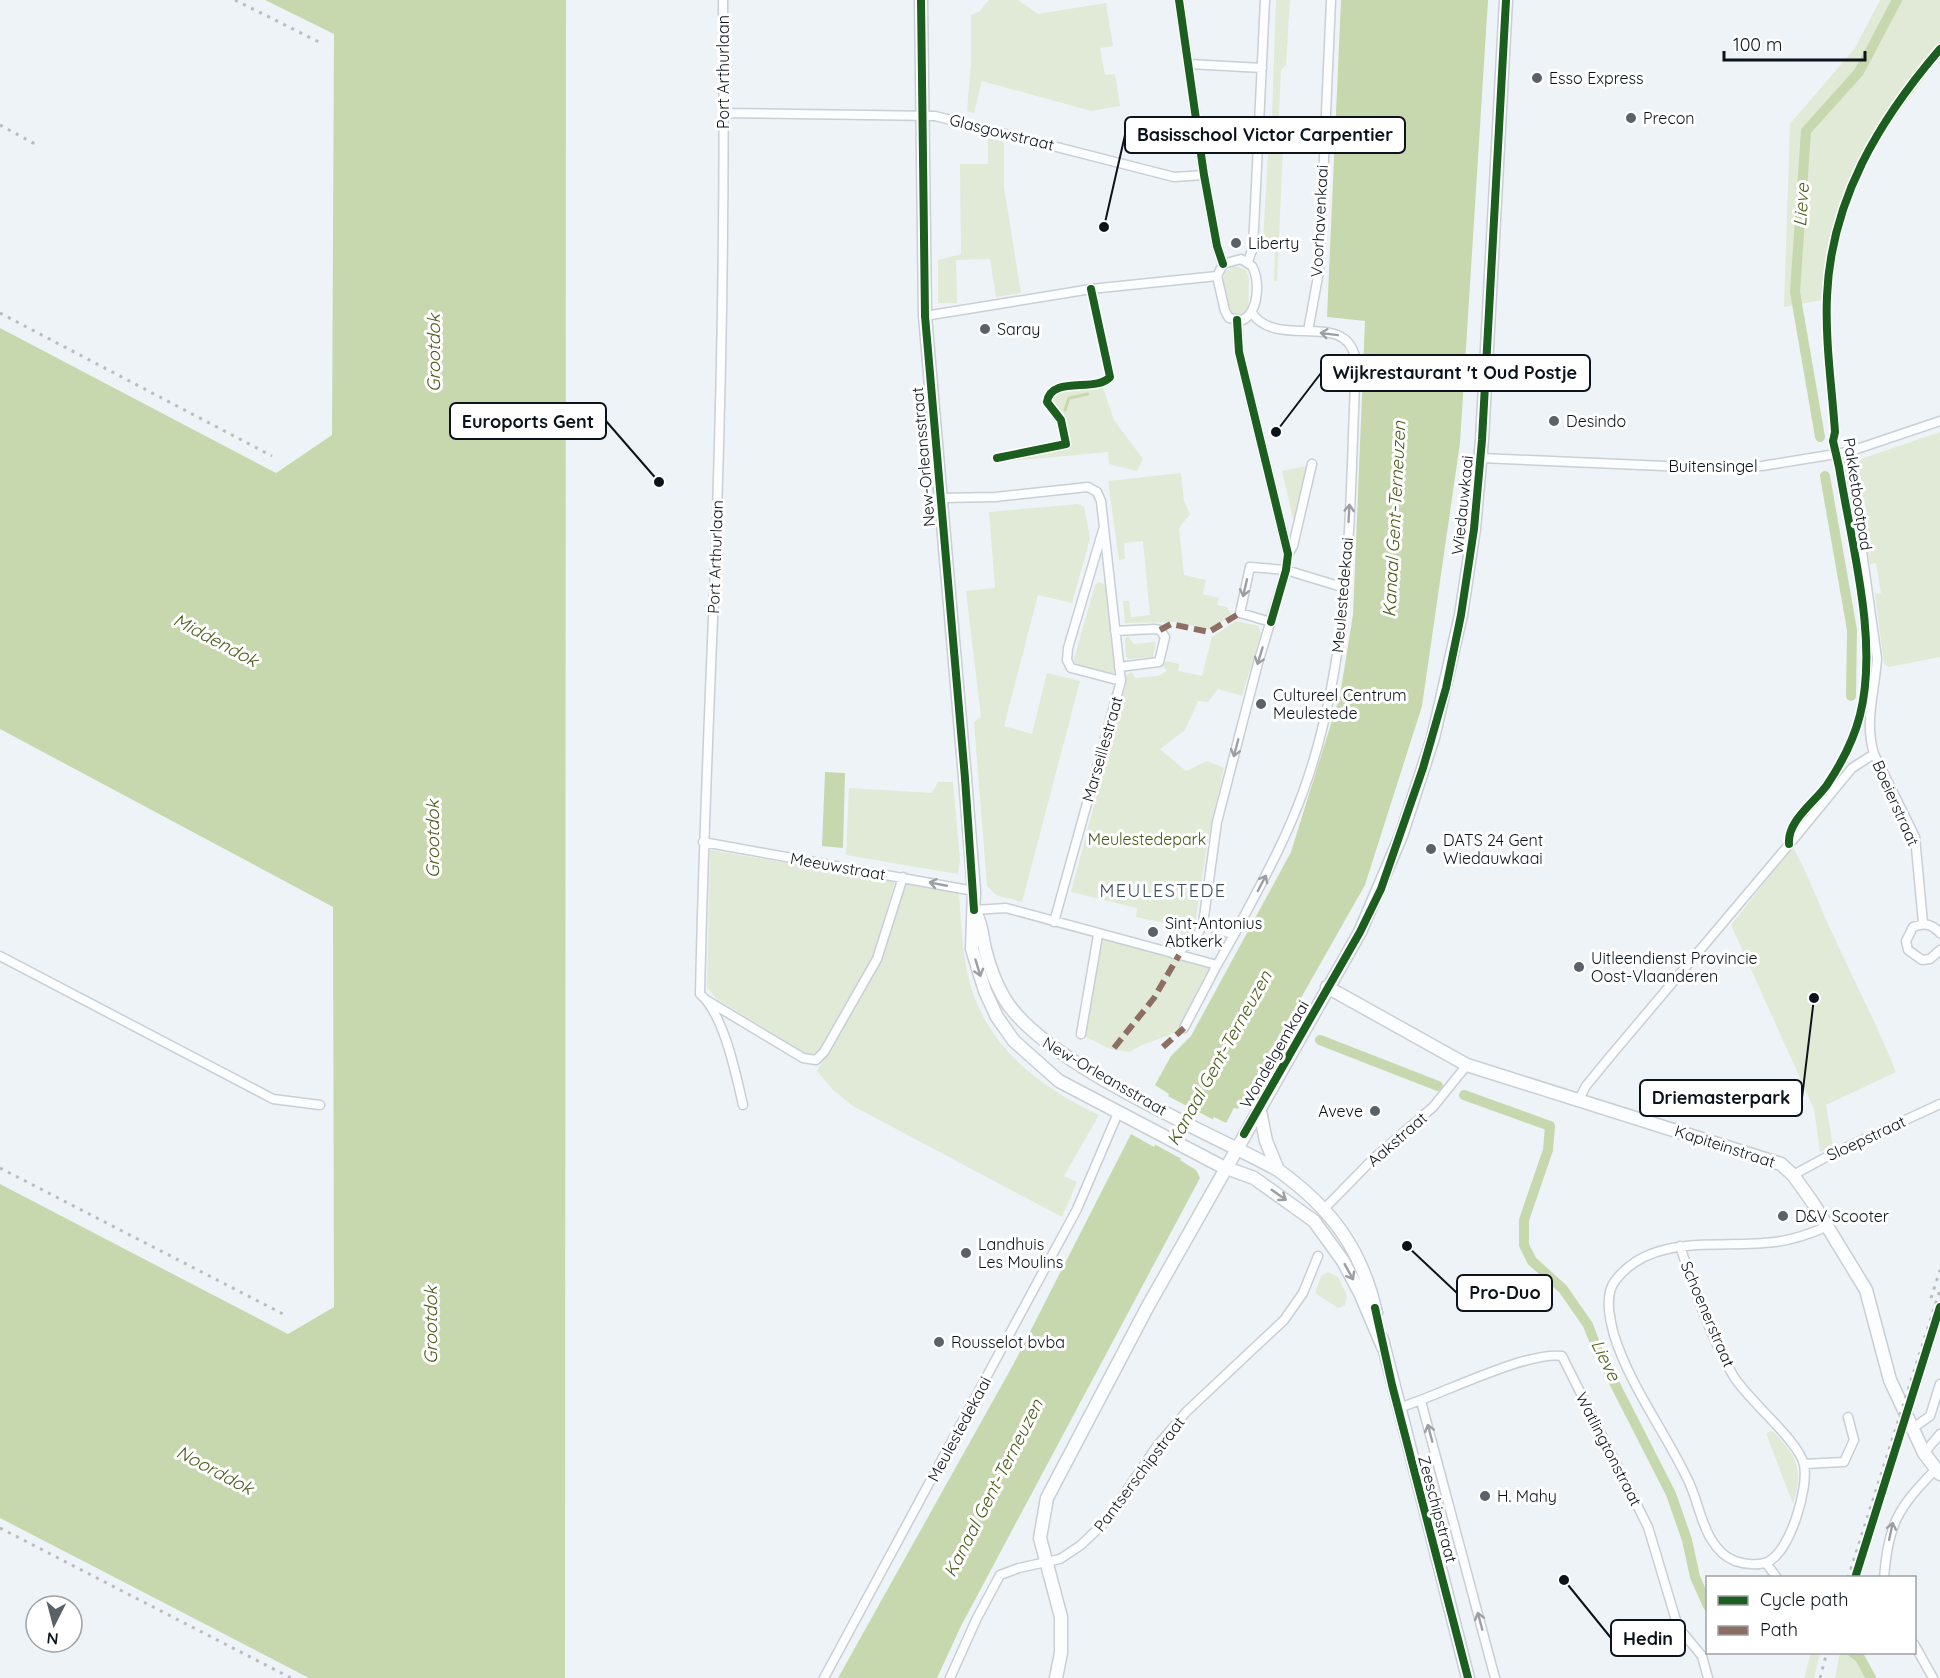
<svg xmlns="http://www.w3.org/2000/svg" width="1940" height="1678" font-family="Quicksand,sans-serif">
<rect width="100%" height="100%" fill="#eef3f8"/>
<path fill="#e0ead6" d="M 989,0 L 1018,0 L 1038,14 L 1106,3 L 1113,46 L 1100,48 L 1105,75 L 1115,74 L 1120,106 L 1091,111 L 982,81 L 974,113 L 967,111 L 971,64 L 971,15 L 979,12 Z
M 1276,0 L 1290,0 L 1286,65 L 1281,70 L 1279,116 L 1272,116 Z
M 1880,0 L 1940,0 C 1940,17 1940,39 1940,55 C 1939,60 1903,106 1897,115 C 1854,177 1839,222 1832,298 L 1784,307 L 1790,124 L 1855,48 Z
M 1270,121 L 1280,121 L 1284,125 L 1277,281 L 1274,281 L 1275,248 L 1263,241 Z
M 988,138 L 1004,142 L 1004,187 L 1021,293 L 996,297 L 990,259 L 956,260 L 957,303 L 938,303 L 938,260 L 961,254 L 960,164 L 988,164 Z
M 1234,266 L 1245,269 L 1249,278 L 1248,308 L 1242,315 L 1233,313 L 1230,309 L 1223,280 L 1225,272 Z
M 1102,385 L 1114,420 L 1143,459 L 1137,471 L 1109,464 L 1108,452 L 1001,462 L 1000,460 L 1071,445 L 1065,423 L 1050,403 L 1050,395 L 1054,391 Z
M 1940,432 L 1940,657 L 1889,667 L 1884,664 L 1875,594 L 1881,593 L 1876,563 L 1870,564 L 1863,521 L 1868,519 L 1865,503 L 1861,503 L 1856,465 L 1861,459 Z
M 1307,466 L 1294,522 L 1282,471 Z
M 1181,473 L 1184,501 L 1190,514 L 1179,528 L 1184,575 L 1206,580 L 1203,594 L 1219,598 L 1217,605 L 1227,607 L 1232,616 L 1209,629 L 1176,622 L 1125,623 L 1123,601 L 1129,601 L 1131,617 L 1150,615 L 1143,541 L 1124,543 L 1125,559 L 1119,560 L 1108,481 Z
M 1078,504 L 1084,507 L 1090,539 L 1072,603 L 1038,595 L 1004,726 L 1032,734 L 1047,673 L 1080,681 L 1022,902 L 996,895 L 987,886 L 974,722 L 981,717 L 966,591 L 995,588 L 989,512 Z
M 1099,582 L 1107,585 L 1115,672 L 1108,675 L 1076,665 L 1074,659 L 1095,585 Z
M 1236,621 L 1258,626 L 1261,633 L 1242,696 L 1218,689 L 1208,702 L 1198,701 L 1185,730 L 1160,749 L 1186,771 L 1207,761 L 1224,768 L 1208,839 L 1193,937 L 1164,929 L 1165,923 L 1136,917 L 1137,908 L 1071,892 L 1126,684 L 1126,675 L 1132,672 L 1135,678 L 1158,676 L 1167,671 L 1163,665 L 1166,661 L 1179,664 L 1178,671 L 1202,676 L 1212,637 Z
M 1128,636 L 1134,644 L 1156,642 L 1153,657 L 1129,659 L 1126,657 L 1125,639 Z
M 938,782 L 953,782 L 960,860 L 958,874 L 846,855 L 849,788 L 932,793 Z
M 1793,847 C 1807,873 1817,899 1829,926 C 1851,975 1876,1022 1896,1072 L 1826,1105 L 1833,1146 L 1820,1152 L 1814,1109 L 1731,925 Z
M 710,850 L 895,881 L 872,960 L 817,1053 L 808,1054 L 800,1050 L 717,999 L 707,988 Z
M 906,883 L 959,894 C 961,921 962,950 968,976 C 984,1045 1038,1086 1099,1115 L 1064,1176 L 1077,1182 L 1062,1217 L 853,1106 L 833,1090 L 817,1071 L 881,960 Z
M 1102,939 L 1210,968 L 1211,972 C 1204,985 1192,1018 1182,1027 C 1169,1039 1146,1040 1130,1052 L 1110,1049 L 1086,1037 Z
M 1328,1272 L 1338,1277 L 1347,1296 L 1345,1305 L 1338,1308 L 1315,1293 L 1321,1276 Z
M 1772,1431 C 1797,1455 1804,1469 1793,1504 L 1766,1433 Z
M 1840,1652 C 1858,1652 1864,1662 1871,1678 L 1835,1678 Z
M 1811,1653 L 1820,1653 L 1814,1678 L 1804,1678 Z"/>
<path fill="#c8d8ae" d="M 265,0 L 566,0 L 565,1678 L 309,1678 L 0,1518 L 0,1184 L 288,1334 L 334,1307 L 333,907 L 0,729 L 0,328 L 276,473 L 332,435 L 334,34 Z
M 1341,0 L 1488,0 L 1460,443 L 1422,706 L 1365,885 L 1238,1109 L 1234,1108 L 1226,1123 L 1214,1117 L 1211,1123 L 1203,1118 L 1180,1160 L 1196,1170 L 1200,1178 L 961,1626 L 937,1678 L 838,1678 L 1013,1365 L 1131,1134 L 1154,1147 L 1177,1105 L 1167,1099 L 1169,1094 L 1155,1085 L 1171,1056 L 1191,1036 L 1291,852 L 1340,695 L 1353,615 L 1365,321 L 1327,317 Z
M 825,772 L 845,773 L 843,848 L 822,846 Z"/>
<path fill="#eef3f8" d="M 1158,1091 L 1214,1120 L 1211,1126 L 1204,1122 L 1184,1159 L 1191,1164 L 1130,1131 L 1153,1143 L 1173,1106 L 1164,1101 L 1166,1095 Z"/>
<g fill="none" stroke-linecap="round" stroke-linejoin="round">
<path stroke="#c8d8ae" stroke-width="3" d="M 1065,410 L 1069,398 L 1088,394"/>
<path stroke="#c8d8ae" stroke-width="10" d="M 1820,437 L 1795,292 L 1806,131 L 1859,72 L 1897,0
M 1825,476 L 1852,630 L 1851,696
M 1320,1040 L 1438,1086
M 1464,1095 L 1550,1126 L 1548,1150 L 1524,1220 L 1524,1245 L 1532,1261 L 1563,1289 L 1588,1325 L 1598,1351 L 1671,1494 L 1687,1540 L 1695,1577 L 1708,1606
M 1852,1652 L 1860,1658 L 1871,1678"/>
<defs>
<path id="street" d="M 723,0 C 725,190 722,380 715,570 C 709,711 703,853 700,994 C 724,1014 736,1075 743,1105
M 1179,0 L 1204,175 L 1217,246 L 1223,264
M 1189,64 L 1262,68
M 724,113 L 935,116 L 1174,177 L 1204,175
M 1241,259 L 1252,266 C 1260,281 1259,311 1243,320 L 1229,318 L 1225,311 L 1217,276 L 1223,264 Z
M 1248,261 L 1253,248 L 1265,0
M 925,316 L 1091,289 L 1217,276
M 1308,331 L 1319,271 L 1331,0
M 1848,452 L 1877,658 C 1875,692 1864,721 1874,754
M 1481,458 L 1687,467 L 1762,466 L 1848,452 L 1940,421
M 941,498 L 995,497 L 1088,487 L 1097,492 L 1101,501 L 1121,681 L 1054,922
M 1103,530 L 1068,648 L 1067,660 L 1071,668 L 1121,681
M 1288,554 L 1293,546 L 1312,464
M 1271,622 L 1240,613 L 1250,567 L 1286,570 L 1345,588
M 1115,631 L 1154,629 L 1160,630 L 1165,637 L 1159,662 L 1119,667
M 1792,841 L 1852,768 L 1874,754 L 1915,837 L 1923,923
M 703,842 L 974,891
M 974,910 L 1006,908 L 1217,965 L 1234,935 L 1203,924
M 1940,933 C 1931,923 1924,923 1913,927 L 1906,941 L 1908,950 L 1922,960 L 1930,959 L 1940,950
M 1234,935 C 1259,888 1285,842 1303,792 C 1353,655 1349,505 1356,361 C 1347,307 1278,351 1252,313
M 1174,954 L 1194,941 L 1203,924 L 1217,822 L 1258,663 L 1286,570 L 1288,554 L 1239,352 L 1237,320
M 0,956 L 273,1099 L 320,1105
M 708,1001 L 803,1058 L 816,1060 L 824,1052 L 877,959 L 903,877
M 1184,1028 L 1217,965
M 1081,1034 L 1098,935
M 1578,1101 L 1586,1086 L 1608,1059 L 1786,848
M 1793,1175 L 1830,1155 L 1940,1104
M 1324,1209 L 1373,1159 L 1433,1107 L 1467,1065
M 1680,1246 C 1695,1291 1710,1337 1734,1377 C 1750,1402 1799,1441 1804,1465 C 1809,1487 1790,1553 1767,1562 C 1759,1566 1744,1564 1735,1561 C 1724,1557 1717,1549 1711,1539 C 1700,1521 1697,1497 1687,1478 C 1664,1430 1630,1386 1614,1335 C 1610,1320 1604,1295 1615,1281 C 1651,1232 1722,1249 1774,1242 C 1794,1240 1810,1234 1828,1226
M 1421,1401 L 1495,1678
M 1398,1408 C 1439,1396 1525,1351 1562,1356 L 1648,1527 L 1678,1627 L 1702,1656 L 1708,1678
M 1913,1428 L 1930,1416 L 1940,1384
M 1924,1453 L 1940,1434
M 1804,1464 L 1844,1462 L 1854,1440 L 1848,1417
M 1766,1563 L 1777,1578
M 1884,1578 C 1888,1524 1898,1508 1935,1470
M 1914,1644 L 1933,1678
M 824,1678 L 1077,1209 L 1118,1113
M 950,1678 L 976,1620 L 1000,1575 L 1019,1568 L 1060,1559 L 1081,1545 L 1105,1522 L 1157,1446 L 1186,1412 L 1284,1320 L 1303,1293 L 1318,1256"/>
<path id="secondary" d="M 921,0 L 925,316 L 965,778 L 974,891 L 972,949 L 985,991 L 997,1017 L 1014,1041 L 1059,1081 L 1221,1166 L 1254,1178 L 1314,1221 L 1343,1261 L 1360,1293 L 1383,1347
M 976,914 C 982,925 982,936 985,949 C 989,965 995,982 1003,996 C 1039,1062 1209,1132 1278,1170 C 1331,1208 1362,1249 1376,1313
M 1327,987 L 1467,1065 L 1781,1164 L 1793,1175 L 1813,1203 L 1866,1290 L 1890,1380 L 1924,1453 L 1940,1474
M 1259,1106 L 1266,1141 L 1278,1170
M 1382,1339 L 1468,1678
M 1056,1678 L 1061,1653 L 1061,1617 L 1040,1538 L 1047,1498 L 1148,1306 L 1360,932 L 1401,836 L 1433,738 L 1461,615 L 1474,529 L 1482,440 L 1506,0"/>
</defs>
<use href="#street" stroke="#c8cfd5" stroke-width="11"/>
<use href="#secondary" stroke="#c8cfd5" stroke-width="15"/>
<use href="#street" stroke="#fcfdfe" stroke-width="8"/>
<use href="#secondary" stroke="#fcfdfe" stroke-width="12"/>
<path stroke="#babcbd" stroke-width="3" stroke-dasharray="3 6" stroke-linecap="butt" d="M 235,0 L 321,43
M 0,125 L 35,144
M 0,313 L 272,456
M 0,1168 L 287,1316
M 1931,1298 L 1940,1270
M 0,1528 L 291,1678
M 1848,1578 L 1940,1290
M 1820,1678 L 1827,1652"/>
<path stroke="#8d6e63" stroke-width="6" stroke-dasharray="12 6" stroke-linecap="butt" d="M 1160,630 L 1171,624 L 1209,632 L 1240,613
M 1163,1047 L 1184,1028
M 1114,1048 L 1154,998 L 1179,955"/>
<defs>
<path id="cycleway" d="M 921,0 L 925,316 L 965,778 L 974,910
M 1179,0 L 1204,175 L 1217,246 L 1223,264
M 1237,320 L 1239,352 L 1288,554 L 1286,570 L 1271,622
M 997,458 L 1066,444 L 1061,420 L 1047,402 C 1051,375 1096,393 1110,377 L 1091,289
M 1789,844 C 1787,821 1815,802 1827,785 C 1841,764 1854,739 1860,715 C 1879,640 1851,543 1839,467 L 1833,441 L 1835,432 C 1832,388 1825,341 1827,296 C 1831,200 1879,120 1940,49
M 1244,1134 L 1360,932 L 1381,889 L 1423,768 L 1446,688 L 1461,615 L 1474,529 L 1482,440 L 1506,0
M 1375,1308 L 1392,1385 L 1468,1678
M 1855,1578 L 1940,1307"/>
</defs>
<use href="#cycleway" stroke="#fff" stroke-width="11"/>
<use href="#cycleway" stroke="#1b5e20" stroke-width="8"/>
</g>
<defs><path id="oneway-shaft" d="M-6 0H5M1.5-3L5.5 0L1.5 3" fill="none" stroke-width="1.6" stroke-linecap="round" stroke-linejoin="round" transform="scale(1.5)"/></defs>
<g stroke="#9c9fa3">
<use href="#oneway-shaft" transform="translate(1329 334) rotate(-173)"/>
<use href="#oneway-shaft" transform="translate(1349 513) rotate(-87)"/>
<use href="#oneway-shaft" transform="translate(1245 588) rotate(103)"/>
<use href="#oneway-shaft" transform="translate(1260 656) rotate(107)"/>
<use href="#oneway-shaft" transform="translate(1236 748) rotate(105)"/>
<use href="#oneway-shaft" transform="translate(1262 883) rotate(-62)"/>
<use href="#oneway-shaft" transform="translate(938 884) rotate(-169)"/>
<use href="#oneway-shaft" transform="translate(978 968) rotate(73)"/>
<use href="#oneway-shaft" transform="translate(1279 1195) rotate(35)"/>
<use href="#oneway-shaft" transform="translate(1349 1272) rotate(61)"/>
<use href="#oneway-shaft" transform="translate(1430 1433) rotate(-105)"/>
<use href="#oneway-shaft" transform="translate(1891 1531) rotate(-78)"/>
<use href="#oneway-shaft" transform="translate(1480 1621) rotate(-105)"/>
</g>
<g fill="#5b6168" stroke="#fff" stroke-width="2">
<circle cx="1537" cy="78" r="6"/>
<circle cx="1631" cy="118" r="6"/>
<circle cx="1236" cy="243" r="6"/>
<circle cx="985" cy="329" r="6"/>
<circle cx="1554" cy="421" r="6"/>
<circle cx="1261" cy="704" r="6"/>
<circle cx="1431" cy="849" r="6"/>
<circle cx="1153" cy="932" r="6"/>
<circle cx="1579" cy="967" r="6"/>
<circle cx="1375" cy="1111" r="6"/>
<circle cx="1783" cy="1216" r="6"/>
<circle cx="966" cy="1253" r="6"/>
<circle cx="939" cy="1342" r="6"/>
<circle cx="1485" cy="1496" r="6"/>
</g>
<g text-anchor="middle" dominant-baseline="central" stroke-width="6" stroke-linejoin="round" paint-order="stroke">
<g font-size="16" fill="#0c131b" stroke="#fff">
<text transform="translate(723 72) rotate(-90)">Port Arthurlaan</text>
<text transform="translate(1002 132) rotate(14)">Glasgowstraat</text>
<text transform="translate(1319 221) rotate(-87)">Voorhavenkaai</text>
<text transform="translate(923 457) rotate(-95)">New-Orleansstraat</text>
<text x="1713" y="466">Buitensingel</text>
<text transform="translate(1858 494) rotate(81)">Pakketbootpad</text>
<text transform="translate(1462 505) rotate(-84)">Wiedauwkaai</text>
<text transform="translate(715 557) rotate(-88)">Port Arthurlaan</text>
<text transform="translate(1342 595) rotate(-85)">Meulestedekaai</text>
<text transform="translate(1102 749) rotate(-74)">Marseillestraat</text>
<text transform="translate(1896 803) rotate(66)">Boeierstraat</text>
<text transform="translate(838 866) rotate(10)">Meeuwstraat</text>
<text transform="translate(1274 1054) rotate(-60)">Wondelgemkaai</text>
<text transform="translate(1105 1076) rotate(30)">New-Orleansstraat</text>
<text transform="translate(1866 1138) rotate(-25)">Sloepstraat</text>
<text transform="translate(1397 1139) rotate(-41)">Aakstraat</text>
<text transform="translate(1725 1146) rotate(18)">Kapiteinstraat</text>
<text transform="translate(1708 1314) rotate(67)">Schoenerstraat</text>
<text transform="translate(959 1429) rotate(-62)">Meulestedekaai</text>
<text transform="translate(1609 1449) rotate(63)">Watlingtonstraat</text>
<text transform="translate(1139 1474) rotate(-53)">Pantserschipstraat</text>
<text transform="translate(1438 1509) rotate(75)">Zeeschipstraat</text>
</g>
<g font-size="16" fill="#0c131b" stroke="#fff" text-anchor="start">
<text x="1549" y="78">Esso Express</text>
<text x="1643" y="118">Precon</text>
<text x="1248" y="243">Liberty</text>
<text x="997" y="329">Saray</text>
<text x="1566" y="421">Desindo</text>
<text x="1273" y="695">Cultureel Centrum<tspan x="1273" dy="18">Meulestede</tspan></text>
<text x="1443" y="840">DATS 24 Gent<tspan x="1443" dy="18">Wiedauwkaai</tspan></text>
<text x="1165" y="923">Sint-Antonius<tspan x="1165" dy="18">Abtkerk</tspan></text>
<text x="1591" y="958">Uitleendienst Provincie<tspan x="1591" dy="18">Oost-Vlaanderen</tspan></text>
<text x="1363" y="1111" text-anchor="end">Aveve</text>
<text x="1795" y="1216">D&amp;V Scooter</text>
<text x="978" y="1244">Landhuis<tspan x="978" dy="18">Les Moulins</tspan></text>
<text x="951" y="1342">Rousselot bvba</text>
<text x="1497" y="1496">H. Mahy</text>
</g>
<g font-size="16" fill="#465714" stroke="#fff">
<text x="1147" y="839">Meulestedepark</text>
</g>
<g font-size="18" font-style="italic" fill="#4a5b19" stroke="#fff">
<text transform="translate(1801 205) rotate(-86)">Lieve</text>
<text transform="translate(433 353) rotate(-90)">Grootdok</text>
<text transform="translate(1394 519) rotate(-87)">Kanaal Gent-Terneuzen</text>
<text transform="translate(216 640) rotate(28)">Middendok</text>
<text transform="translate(432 839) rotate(-90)">Grootdok</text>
<text transform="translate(1219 1058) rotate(-61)">Kanaal Gent-Terneuzen</text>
<text transform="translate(430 1325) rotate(-90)">Grootdok</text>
<text transform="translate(1606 1360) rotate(64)">Lieve</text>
<text transform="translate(215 1470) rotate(28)">Noorddok</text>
<text transform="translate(993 1488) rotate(-63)">Kanaal Gent-Terneuzen</text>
</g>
<g font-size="18" letter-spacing="1.5" fill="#3d4f61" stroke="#fff">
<text x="1163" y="890">MEULESTEDE</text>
</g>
</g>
<path fill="none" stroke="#0c131b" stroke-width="2" d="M1104 227L1125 135M1276 432L1321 373M659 482L606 421M1814 998L1802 1098M1407 1246L1457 1293M1564 1580L1611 1638"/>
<g fill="#0c131b" stroke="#fff" stroke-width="2">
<circle cx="1104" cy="227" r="6"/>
<circle cx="1276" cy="432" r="6"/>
<circle cx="659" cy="482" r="6"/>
<circle cx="1814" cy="998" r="6"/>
<circle cx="1407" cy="1246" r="6"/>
<circle cx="1564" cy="1580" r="6"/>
</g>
<g fill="#fff" stroke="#0c131b" stroke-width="2">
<rect x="1125" y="117" width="280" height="36" rx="6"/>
<rect x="1321" y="355" width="269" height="36" rx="6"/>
<rect x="450" y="403" width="156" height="36" rx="6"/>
<rect x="1640" y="1080" width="162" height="36" rx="6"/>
<rect x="1457" y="1275" width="95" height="36" rx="6"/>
<rect x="1611" y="1620" width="74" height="36" rx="6"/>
</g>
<g font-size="18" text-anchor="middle" font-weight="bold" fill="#0c131b">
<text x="1265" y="141">Basisschool Victor Carpentier</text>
<text x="1455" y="379">Wijkrestaurant 't Oud Postje</text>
<text x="528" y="428">Euroports Gent</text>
<text x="1721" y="1104">Driemasterpark</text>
<text x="1505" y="1299">Pro-Duo</text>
<text x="1648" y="1645">Hedin</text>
</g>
<rect x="1706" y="1576" width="210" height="78" fill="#ffffff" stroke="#9ea1a4" stroke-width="1.5"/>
<rect x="1718" y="1596" width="30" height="9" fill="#1b5e20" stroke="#9ea1a4" stroke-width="1.5"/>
<text x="1760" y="1606" font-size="18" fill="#0c131b">Cycle path</text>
<rect x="1718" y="1626" width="30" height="9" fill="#8d6e63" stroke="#9ea1a4" stroke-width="1.5"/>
<text x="1760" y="1636" font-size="18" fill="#0c131b">Path</text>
<g transform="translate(54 1624) rotate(186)"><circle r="28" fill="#ffffff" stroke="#9ea1a4" stroke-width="1.5"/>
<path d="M0-4.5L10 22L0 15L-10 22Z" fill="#5b6168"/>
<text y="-9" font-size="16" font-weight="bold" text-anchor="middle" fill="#0c131b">N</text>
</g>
<path d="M1724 51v9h141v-9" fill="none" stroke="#0c131b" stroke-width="3"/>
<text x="1733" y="51" font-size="18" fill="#0c131b" stroke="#ffffff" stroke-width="4.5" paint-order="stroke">100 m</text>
</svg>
